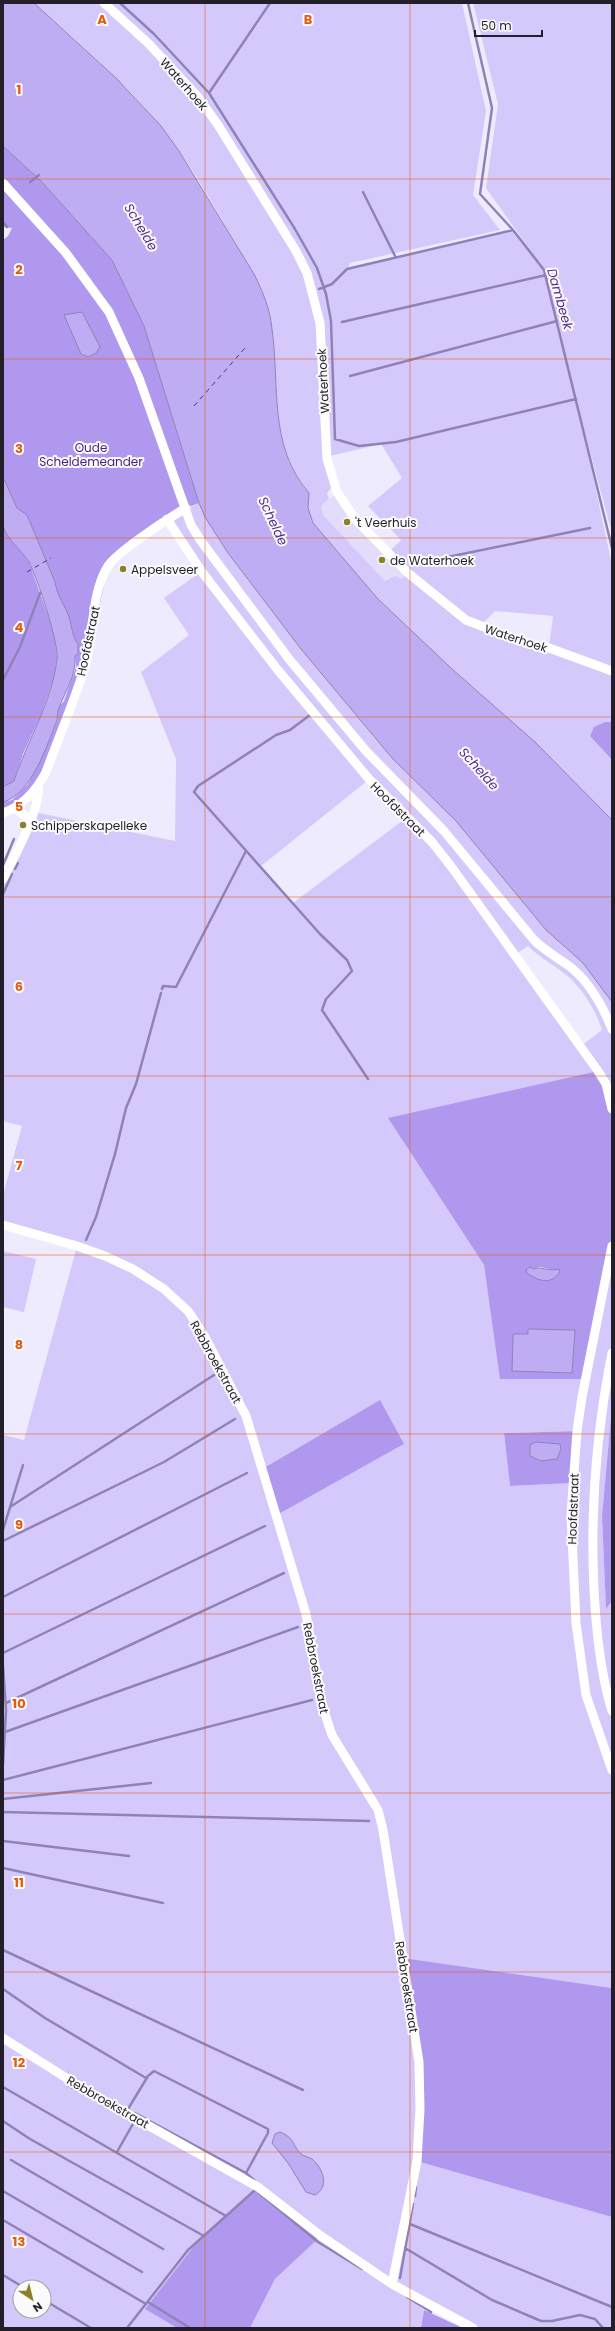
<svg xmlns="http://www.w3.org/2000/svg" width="615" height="2331" font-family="Poppins,sans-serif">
<rect width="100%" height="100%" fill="#efebfe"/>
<path fill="#e3dcfb" d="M 335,495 L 408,573 L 402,579 L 390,578 L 385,581 L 323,515 L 321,506 Z"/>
<path fill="#d5c9fc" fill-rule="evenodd" d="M 34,3 L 462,3 L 486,111 L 473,195 L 500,230 L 350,263 L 348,269 L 513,230 L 533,254 L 486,188 L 498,104 L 473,3 L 612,3 L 612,533 L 579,411 L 612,565 L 612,722 L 605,722 L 590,736 L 612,760 L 612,820 L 535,742 L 452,669 L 378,599 L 313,523 L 308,508 L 309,493 C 268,446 280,386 272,329 C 270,309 263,292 254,274 C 225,227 195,168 160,126 C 123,80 77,42 34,3 ZM 381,444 L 402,478 L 368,506 L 401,540 L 388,553 L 408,573 L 402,579 L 395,576 L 385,581 L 323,515 L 321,506 L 329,499 L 327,493 L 332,487 L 330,456 ZM 495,611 L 553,616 L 549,648 L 480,626 Z
M 199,503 L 205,517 L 228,553 L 301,649 L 392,758 L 456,821 L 546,930 L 583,963 L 612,1002 L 612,1109 L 389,1119 L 484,1265 L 501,1379 L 612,1246 L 612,1406 L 602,1516 L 606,1609 L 612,1601 L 612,1988 L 403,1958 L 419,2062 L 417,2160 L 612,2217 L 612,2328 L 473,2328 L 395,2286 L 424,2310 L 421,2328 L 250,2328 L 275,2279 L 320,2236 L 145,2309 L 177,2328 L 3,2328 L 3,1435 L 24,1440 L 77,1246 L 3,1225 L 3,1195 L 22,1126 L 3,1121 L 3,879 L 34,812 L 175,841 L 176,759 L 141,672 L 189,635 L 164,598 L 202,571 L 167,519 ZM 367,781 L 406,818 L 293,903 L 261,866 ZM 528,946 C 540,958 553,964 565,974 C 582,987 596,1011 602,1030 L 581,1046 L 516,954 ZM 577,1431 L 573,1483 L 510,1486 L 504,1433 ZM 404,1444 L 277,1515 L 264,1468 ZM 20,2287 L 44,2287 L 44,2311 L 20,2311 Z
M 3,1251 L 36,1259 L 24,1312 L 3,1307 Z"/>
<path fill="#b098ef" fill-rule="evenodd" d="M 3,146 L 42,182 L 112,260 L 144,326 L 199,503 L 186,508 L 109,564 L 90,646 L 38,786 L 3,813 L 3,802 L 12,800 L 28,784 L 50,738 L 58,719 L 58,708 L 64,701 L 76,667 L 74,639 L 69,617 L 57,594 L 55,582 L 27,515 L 17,508 L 3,477 L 3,240 L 8,236 L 12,228 L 3,227 Z
M 3,525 L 29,562 L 54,632 L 57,657 L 54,678 L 41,715 L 23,754 L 14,781 L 3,787 Z
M 605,722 L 612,722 L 612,760 L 590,736 L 594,727 Z
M 598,1071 L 612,1109 L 612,1246 L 586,1379 L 500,1379 L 484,1265 L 388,1118 ZM 530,1267 L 533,1269 L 540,1267 L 554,1270 L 556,1277 L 547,1280 L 527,1270 Z
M 380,1400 L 404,1444 L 277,1515 L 264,1468 Z
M 612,1406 L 612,1601 L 606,1609 L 602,1516 Z
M 577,1431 L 573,1483 L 510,1486 L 504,1433 Z
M 403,1958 L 612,1988 L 612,2217 L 417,2161 L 420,2109 Z
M 258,2187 L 321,2236 L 275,2279 L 250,2328 L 177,2328 L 145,2309 L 194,2246 Z
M 424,2310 L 463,2328 L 421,2328 Z"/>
<path fill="#bfadf4" stroke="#9082b7" d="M 3,3 L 34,3 L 116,78 L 161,126 L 179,151 L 254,274 C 263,292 270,309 272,329 C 280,386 268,446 309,493 L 308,508 L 313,523 L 378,599 L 452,669 L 535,742 L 612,820 L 612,1002 L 583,963 L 546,930 L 456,821 L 392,758 L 301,649 L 228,553 L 205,517 L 199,503 L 144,326 L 112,260 L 42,182 L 3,146 Z
M 82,312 L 100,347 L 96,353 L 88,357 L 81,354 L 64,315 Z
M 3,477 L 17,508 L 27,515 L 55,582 C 57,596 65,605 69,617 C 72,627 72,636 78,644 L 78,654 L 75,656 C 76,677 66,689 59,708 C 57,711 58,716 57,720 C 47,745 32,794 3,802 L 3,787 L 14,781 C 27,741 53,701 57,658 C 58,640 38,580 29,562 C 22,550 6,540 3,525 C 0,511 3,492 3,477 Z
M 530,1267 L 533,1269 C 542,1266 549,1272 559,1269 L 560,1271 C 552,1286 538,1281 527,1273 L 526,1270 Z
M 528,1329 L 575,1330 L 572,1373 L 512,1371 L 513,1334 L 528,1334 Z
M 536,1442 L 560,1444 L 561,1449 L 557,1459 L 541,1461 L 530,1456 L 530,1445 Z
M 280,2132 C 296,2139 291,2144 301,2154 C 303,2156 309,2157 312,2159 C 323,2168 330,2187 315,2195 L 306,2192 L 288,2163 L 272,2143 L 275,2134 Z"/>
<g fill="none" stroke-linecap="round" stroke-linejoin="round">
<path stroke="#9082b7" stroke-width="2.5" d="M 120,3 L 154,34 L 209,93 L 295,229 L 317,268 L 326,294 L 331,321 L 335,439 L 359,446 L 396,442 L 576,399
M 468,3 L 492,108 L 480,194 L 513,230 L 544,270 L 612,548
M 209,93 L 270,3
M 30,182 L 39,175
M 363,192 L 396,258
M 3,222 L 7,227
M 319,289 L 332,284 L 347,269 L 513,230
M 342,322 L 546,275
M 350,376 L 557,321
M 428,561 L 590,528
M 3,680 L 20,647 L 40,593
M 310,715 L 290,730 L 276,735 L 198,786 L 194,792 L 320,934 L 347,960 L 352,971 L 326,999 L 322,1010 L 368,1079
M 3,865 L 14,839
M 15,869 L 18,863
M 3,894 L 12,874
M 162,989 L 163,986 L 176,987 L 246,851
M 86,1240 L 96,1217 L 115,1154 L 126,1108 L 136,1084 L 161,993
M 10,1507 L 214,1375
M 3,1530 L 23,1465
M 3,1541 L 164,1462 L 235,1419
M 3,1597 L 247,1473
M 3,1653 L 265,1526
M 3,1666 L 6,1710 L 3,1765
M 6,1703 L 284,1573
M 5,1732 L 298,1627
M 3,1780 L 312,1700
M 3,1799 L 151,1783
M 3,1812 L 369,1821
M 3,1841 L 129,1856
M 3,1868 L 163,1903
M 3,1950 L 303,2090
M 3,1989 L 45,2018 L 146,2078
M 69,2086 L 84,2094
M 3,2087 L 226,2216 L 255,2190
M 128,2109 L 148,2076 L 154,2071 L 268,2129 L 268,2133 L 246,2173 L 135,2113
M 3,2121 L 30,2139 L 204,2236
M 117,2152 L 134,2122
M 11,2160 L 163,2249
M 246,2173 L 255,2181
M 3,2191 L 142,2272
M 259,2193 L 318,2242 L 362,2269
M 415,2196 L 416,2187
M 3,2220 L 146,2304
M 410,2224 L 612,2307
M 405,2248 L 492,2300 L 541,2321 L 552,2321 L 580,2315 L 595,2319 L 603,2328
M 3,2275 L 23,2287
M 400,2278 L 413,2204
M 407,2297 L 431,2312
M 44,2300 L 91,2328
M 148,2302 L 190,2328
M 127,2328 L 188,2250 L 226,2216"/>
<path stroke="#532d92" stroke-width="1" stroke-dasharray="5 4" stroke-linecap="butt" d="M 194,406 L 245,348
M 27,572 L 51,558"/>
<path stroke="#fff" stroke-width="9" d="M 104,3 L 149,44 L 198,97 L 218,125 L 296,251 L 307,273 L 320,323 L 327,459 L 337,492 L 355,519 L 408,573 L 466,620 L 520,641 L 549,648 L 612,671
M 3,183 L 66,253 L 109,312 L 139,378 L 191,525 L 201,541 L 289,659 L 366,751 L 444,831 L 534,940 C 545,951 557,957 569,966 C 588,980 603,1007 612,1029
M 167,519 L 202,572 L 277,669 L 369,779 L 432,842 L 453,869 L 598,1071 L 606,1084 L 612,1109
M 15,808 L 30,820
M 3,813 C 23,806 36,791 46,772 C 59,736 75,700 86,663 C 94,633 91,593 108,566 C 118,551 169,518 186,508
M 3,879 C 13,859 42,807 38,786
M 3,1225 L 77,1246 L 105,1256 L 133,1269 L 164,1289 L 188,1311 L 205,1337 L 246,1416 L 306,1614 L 322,1705 L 332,1735 L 378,1810 L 383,1830 L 419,2062 L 420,2109 L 417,2161 L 392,2284
M 612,1246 L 582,1397 L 577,1431 L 571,1515 L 576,1623 L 586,1695 L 612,1770
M 612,1353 C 596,1433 590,1507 594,1589 C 596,1630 600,1672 612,1711
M 3,2038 L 87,2091 L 258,2187 L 321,2236 L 392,2284 L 473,2328"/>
</g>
<path fill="none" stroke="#e8590c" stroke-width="1" stroke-opacity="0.55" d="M 205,3 L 205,2328M 410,3 L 410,2328M 3,179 L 612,179M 3,359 L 612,359M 3,538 L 612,538M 3,717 L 612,717M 3,897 L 612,897M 3,1076 L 612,1076M 3,1255 L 612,1255M 3,1434 L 612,1434M 3,1614 L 612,1614M 3,1793 L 612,1793M 3,1972 L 612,1972M 3,2152 L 612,2152"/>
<g fill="#8b8129" stroke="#fbfbfb" stroke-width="1.5">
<circle cx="347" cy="522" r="4"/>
<circle cx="382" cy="560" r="4"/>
<circle cx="123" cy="569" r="4"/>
<circle cx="23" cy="825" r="4"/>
</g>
<g text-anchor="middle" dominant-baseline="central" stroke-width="4" stroke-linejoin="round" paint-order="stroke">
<g font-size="12" fill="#221f2a" stroke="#fbfbfb">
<text transform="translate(184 84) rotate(49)">Waterhoek</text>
<text transform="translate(323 381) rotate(-93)">Waterhoek</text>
<text transform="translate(516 638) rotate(18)">Waterhoek</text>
<text transform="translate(88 641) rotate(-78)">Hoofdstraat</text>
<text transform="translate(398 809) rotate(45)">Hoofdstraat</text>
<text transform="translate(216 1362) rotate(61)">Rebbroekstraat</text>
<text transform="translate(573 1509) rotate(-88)">Hoofdstraat</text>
<text transform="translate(316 1668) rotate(79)">Rebbroekstraat</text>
<text transform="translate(407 1987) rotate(81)">Rebbroekstraat</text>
<text transform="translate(108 2102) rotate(30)">Rebbroekstraat</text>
</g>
<g font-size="12" fill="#471e83" stroke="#fbfbfb">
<text x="91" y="447">Oude<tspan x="91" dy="14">Scheldemeander</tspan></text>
</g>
<g font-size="12" fill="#221f2a" stroke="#fbfbfb" text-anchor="start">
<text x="355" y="522">'t Veerhuis</text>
<text x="390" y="560">de Waterhoek</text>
<text x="131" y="569">Appelsveer</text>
<text x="31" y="825">Schipperskapelleke</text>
</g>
<g font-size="13" font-style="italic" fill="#532d92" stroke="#fbfbfb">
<text transform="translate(141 227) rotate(59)">Schelde</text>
<text transform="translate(560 299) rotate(74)">Dambeek</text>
<text transform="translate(273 521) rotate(65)">Schelde</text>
<text transform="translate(479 769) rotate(48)">Schelde</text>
</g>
</g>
<g font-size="13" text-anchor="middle" font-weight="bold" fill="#e8590c" stroke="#fbfbfb" stroke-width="4" stroke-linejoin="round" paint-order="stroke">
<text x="102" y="24">A</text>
<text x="308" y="24">B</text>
<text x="19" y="94">1</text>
<text x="19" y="274">2</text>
<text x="19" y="453">3</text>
<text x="19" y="632">4</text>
<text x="19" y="811">5</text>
<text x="19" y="991">6</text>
<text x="19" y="1170">7</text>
<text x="19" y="1349">8</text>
<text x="19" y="1529">9</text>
<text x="19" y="1708">10</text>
<text x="19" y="1887">11</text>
<text x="19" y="2067">12</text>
<text x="19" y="2246">13</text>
</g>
<rect width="615" height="2331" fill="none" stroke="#221f2a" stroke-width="8"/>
<g transform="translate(32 2299) rotate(145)"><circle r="19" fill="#fbfbfb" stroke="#a4a3a7"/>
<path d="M0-3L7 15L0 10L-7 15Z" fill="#8b8129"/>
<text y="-6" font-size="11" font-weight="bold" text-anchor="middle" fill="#221f2a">N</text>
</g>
<path d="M475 30v6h67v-6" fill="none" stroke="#221f2a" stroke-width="2"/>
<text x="481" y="30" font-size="12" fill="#221f2a" stroke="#fbfbfb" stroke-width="3" paint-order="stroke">50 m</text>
</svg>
